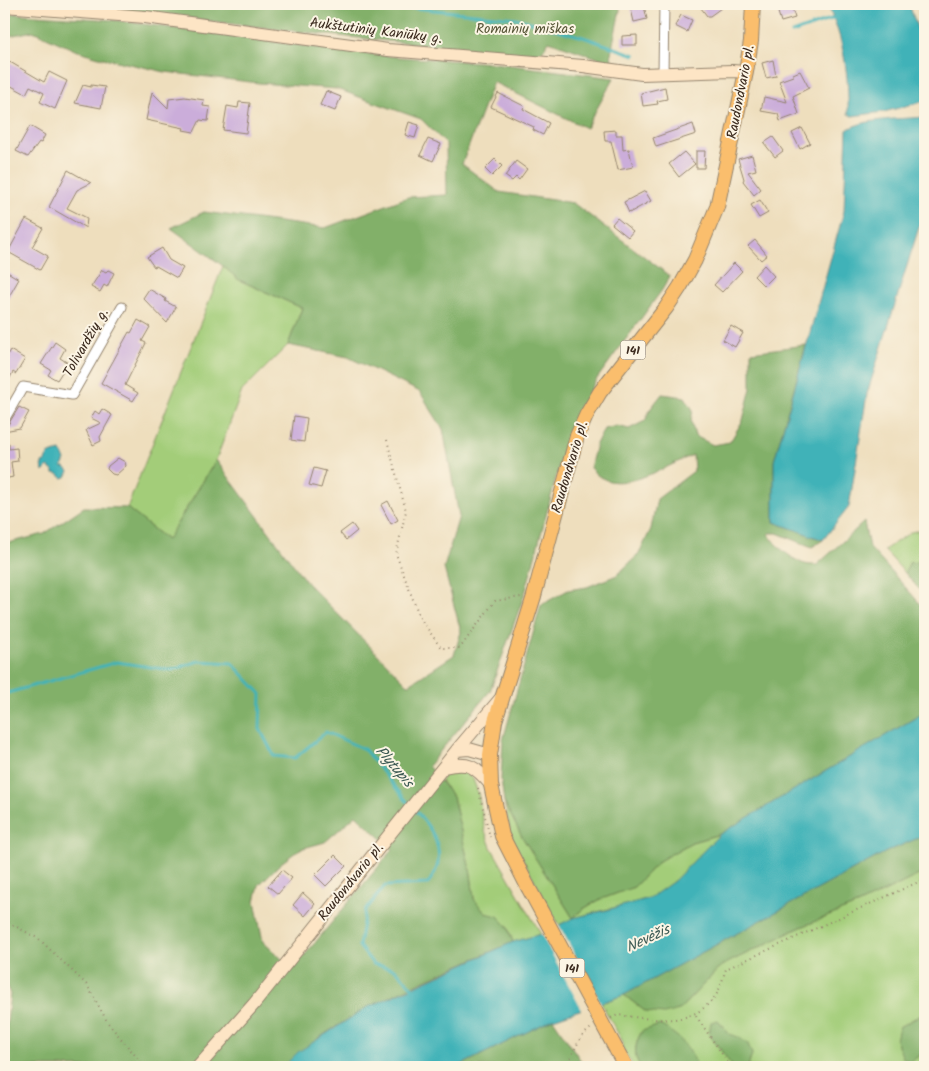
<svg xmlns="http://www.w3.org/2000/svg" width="929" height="1071" font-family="Kalam,sans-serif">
<rect width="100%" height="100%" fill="#fcf5e5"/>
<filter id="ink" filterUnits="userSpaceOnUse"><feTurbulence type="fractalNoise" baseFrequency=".02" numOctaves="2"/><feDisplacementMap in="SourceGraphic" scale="10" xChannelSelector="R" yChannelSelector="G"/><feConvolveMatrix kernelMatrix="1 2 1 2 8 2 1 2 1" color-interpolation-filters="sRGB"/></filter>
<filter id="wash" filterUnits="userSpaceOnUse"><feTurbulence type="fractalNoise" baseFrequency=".0096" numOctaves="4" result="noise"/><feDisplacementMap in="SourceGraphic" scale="20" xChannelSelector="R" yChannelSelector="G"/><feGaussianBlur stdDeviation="1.12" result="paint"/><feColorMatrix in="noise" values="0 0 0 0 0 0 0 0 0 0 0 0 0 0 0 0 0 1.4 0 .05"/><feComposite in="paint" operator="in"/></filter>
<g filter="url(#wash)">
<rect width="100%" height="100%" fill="#eedebd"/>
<path fill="#a3cd79" stroke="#6f7c4c" d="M 223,266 L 239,280 L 302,308 L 288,345 L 242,391 L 216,460 L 167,540 L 127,508 Z
M 925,529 L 925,568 L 919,562 L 909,563 L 905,573 L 884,550 L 911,532 Z
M 452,770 L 467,774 L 473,779 L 478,793 L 485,831 L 491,847 L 541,934 L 513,942 L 507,926 L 485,913 L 474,899 L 471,874 L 453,797 L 441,781 L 445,773 Z
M 504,802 L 521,835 L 573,918 L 583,909 L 599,900 L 634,887 L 659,861 L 692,842 L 720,834 C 701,853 673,888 648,898 C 619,909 587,911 559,925 L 512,839 Z
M 925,872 L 925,1017 L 919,1016 L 899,1027 L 921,1053 L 925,1052 L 925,1067 L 748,1067 L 752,1054 L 738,1037 L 729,1034 L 717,1020 L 710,1034 L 733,1067 L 698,1067 L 690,1052 L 642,1031 C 635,1043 633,1055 640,1067 L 634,1067 L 621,1046 L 624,1044 L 601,1003 L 624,995 L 646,1012 L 679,1010 L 721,966 L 801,927 L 859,904 Z"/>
<path fill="#82b069" stroke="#5e6d44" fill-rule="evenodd" d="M 31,4 L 619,4 L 620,10 L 611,53 L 612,63 L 549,41 L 539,56 L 319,34 L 109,9 Z
M 4,13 L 113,20 L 312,47 L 398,57 L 493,63 L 614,78 L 586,128 L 493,82 L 462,164 L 499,192 L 573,203 L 670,276 L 662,290 L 596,380 L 581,406 L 564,448 L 526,590 L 490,691 L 428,766 L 453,797 L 471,874 L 474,899 L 485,913 L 498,916 L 507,926 L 513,942 C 436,976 345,1009 283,1067 L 4,1067 L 4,1051 L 10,994 L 4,980 L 4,544 L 44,534 L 84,507 L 127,508 L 167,540 L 216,460 L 307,583 L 408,685 L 454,655 L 461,632 L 444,568 L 459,516 L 443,429 L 420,392 L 348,357 L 288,345 L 302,308 L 239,280 L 223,266 L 171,228 L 204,212 L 325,228 L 408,197 L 447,195 L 446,144 L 421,119 L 337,89 L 259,83 L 165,72 L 99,57 L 75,50 L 33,31 L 4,37 ZM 356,815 L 393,849 L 293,969 L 263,942 L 255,901 L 259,885 L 281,863 L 300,849 L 325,842 Z
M 806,345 L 774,461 L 774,522 L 823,540 L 812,547 L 777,533 L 769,533 C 771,543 794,561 805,564 C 809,565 813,565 817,565 L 864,522 L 869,547 L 925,609 L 925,712 L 720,834 L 692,842 L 659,861 L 634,887 L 599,900 L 583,909 L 573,918 L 521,835 L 504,802 L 501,779 L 503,740 L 541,605 L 568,590 L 587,587 L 617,575 L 639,554 L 651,529 L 657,499 L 694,471 L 693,455 C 671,464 625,492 602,478 C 597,476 594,471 590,468 L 596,444 L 604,429 L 617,426 L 629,429 L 645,421 L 651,408 L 662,394 L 685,397 L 693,410 L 691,421 L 695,436 L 713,445 L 730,442 L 743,420 L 751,388 L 751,352 Z
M 919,562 L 925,568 L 925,596 L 905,573 L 909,563 Z
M 925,835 L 925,872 L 859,904 L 801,927 L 721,966 L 679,1010 L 664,1014 L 646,1012 L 624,995 L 886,852 Z
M 919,1016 L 925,1017 L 925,1052 L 910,1062 L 903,1058 L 896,1040 L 899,1027 Z
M 553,1019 L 585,1067 L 457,1067 Z
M 718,1020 L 729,1034 L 738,1037 L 748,1044 L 752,1054 L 748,1067 L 733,1067 L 709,1034 L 711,1022 Z
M 660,1025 C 681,1037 688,1046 698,1067 L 640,1067 C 633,1055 635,1043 642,1031 Z"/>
<path fill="#41b2b8" stroke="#3e6e6b" d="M 827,4 L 909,4 L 925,50 L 925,101 L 884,112 L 852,116 L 848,114 C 849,76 844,38 827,4 Z
M 925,117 L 925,208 L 867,394 L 849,507 L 823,540 L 774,522 L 774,461 L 844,211 L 847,130 C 863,118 905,119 925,117 Z
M 61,451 L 65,460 L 62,467 L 65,467 L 69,471 L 66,477 L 62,478 L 58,474 L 53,473 L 53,471 L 48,467 L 43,472 L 42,463 L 45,462 C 46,452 55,453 61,451 Z
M 925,712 L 925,835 L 886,852 L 624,995 L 553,1019 L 457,1067 L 283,1067 L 298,1052 L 366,1008 L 513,942 L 541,934 L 573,918 L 607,910 L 650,898 L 674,881 L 720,834 Z"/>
<path fill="#eedebd" d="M 558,923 L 602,1005 L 583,1012 L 540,932 Z"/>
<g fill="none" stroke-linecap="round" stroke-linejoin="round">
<path stroke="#41b2b8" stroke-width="3" d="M 372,4 L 516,18 L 583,37 L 635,55
M 792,33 L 834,18
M 4,694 L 117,662 L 171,670 L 199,661 L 232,663 L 261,694 L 260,729 L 274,756 L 295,758 L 326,732 L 364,749 L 409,804
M 413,991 L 412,987 L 395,969 L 373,964 L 359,946 L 365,911 L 385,886 L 428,884 C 430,880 434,875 436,870 C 445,846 429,825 414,809"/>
</g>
<g id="blocks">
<path fill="#cbadda" d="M 706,4 L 717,4 L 721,8 L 710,16 L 707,16 L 701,8 Z
M 791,5 L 795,18 L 781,22 L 777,9 Z
M 644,6 L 647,19 L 634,22 L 631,9 Z
M 681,15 L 692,20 L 687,32 L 675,26 Z
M 637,35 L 637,45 L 622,45 L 622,36 Z
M 773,60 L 776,76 L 766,78 L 762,63 Z
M 10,62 L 44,82 L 49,72 L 67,81 L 55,109 L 40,102 L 44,93 L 30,86 L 26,94 L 4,82 L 4,72 Z
M 800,71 L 809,88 L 793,96 L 799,114 L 780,121 L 778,114 L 761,111 L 764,97 L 787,102 L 779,81 L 793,76 L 793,74 Z
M 83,85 L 91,87 L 91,85 L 105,87 L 101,108 L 75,103 Z
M 665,87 L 667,99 L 657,101 L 658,104 L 643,106 L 641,93 Z
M 326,91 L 341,97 L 335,111 L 320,105 Z
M 152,92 L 168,108 L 169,99 L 185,97 L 204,100 L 203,106 L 210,107 L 208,121 L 200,120 L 194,132 L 183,130 L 184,128 L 146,120 Z
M 498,93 L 524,106 L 523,109 L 549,123 L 543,135 L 533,130 L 534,127 L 491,107 Z
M 239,102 L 250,103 L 246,133 L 223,130 L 227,106 L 238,108 Z
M 409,122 L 419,125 L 415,138 L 405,135 Z
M 693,124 L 696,134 L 656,147 L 653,138 Z
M 30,126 L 45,135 L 41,143 L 39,142 L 28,157 L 16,151 Z
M 802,128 L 810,143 L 800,149 L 792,133 Z
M 616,130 L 616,135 L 622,135 L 623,150 L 629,149 L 633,167 L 618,170 L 611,141 L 605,141 L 604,131 Z
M 773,137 L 783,151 L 775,157 L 764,143 Z
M 428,139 L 441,144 L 433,161 L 420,155 Z
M 696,151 L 705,151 L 704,168 L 696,168 Z
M 684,152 L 695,164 L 679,177 L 669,164 Z
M 752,155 L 756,170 L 748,172 L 761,189 L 754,195 L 743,181 L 744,179 L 738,159 Z
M 495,159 L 502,166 L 492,176 L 485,169 Z
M 516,161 L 527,169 L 519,180 L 516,177 L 512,181 L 505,176 Z
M 68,170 L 91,183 L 77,190 L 67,208 L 87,218 L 86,228 L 49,207 Z
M 645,191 L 651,201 L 629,213 L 624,202 Z
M 760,200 L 768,213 L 759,218 L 751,205 Z
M 617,218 L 633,231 L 628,237 L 612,224 Z
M 26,219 L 43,228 L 32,247 L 48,256 L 40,270 L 8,252 Z
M 755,240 L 767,255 L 761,260 L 748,246 Z
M 162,248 L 169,260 L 183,268 L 177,278 L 156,266 L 154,267 L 147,257 Z
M 734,263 L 742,271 L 722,292 L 714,285 Z
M 764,265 L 774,276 L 764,286 L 754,276 Z
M 4,270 L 19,279 L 4,305 Z
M 102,270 L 106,272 L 108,270 L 114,273 L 107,287 L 104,285 L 100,292 L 91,287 Z
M 149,289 L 166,299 L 165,301 L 176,307 L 167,323 L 143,298 Z
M 138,320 L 150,327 L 142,341 L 146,343 L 125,385 L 138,393 L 133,401 L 101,383 L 129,332 L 131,333 Z
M 731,326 L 743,333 L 735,347 L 723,340 Z
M 55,342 L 65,349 L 60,358 L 68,363 L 57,380 L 48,375 L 51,370 L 41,364 Z
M 10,350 L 25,359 L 16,374 L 13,372 L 4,389 L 4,361 Z
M 19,407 L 29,412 L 20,428 L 4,431 Z
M 102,409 L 112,415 L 100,437 L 101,441 L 93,445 L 86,430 L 101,423 L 91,418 L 95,411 L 99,414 Z
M 294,416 L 307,418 L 304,442 L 291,440 Z
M 4,443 L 9,443 L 9,449 L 17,448 L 18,461 L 11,462 L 13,477 L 4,479 Z
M 118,458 L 125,462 L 126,466 L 116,475 L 112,474 L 107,469 L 108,466 Z
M 314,468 L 326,471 L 321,488 L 309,485 Z
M 388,501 L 398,520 L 391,524 L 381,505 Z
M 352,524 L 357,531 L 346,540 L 340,533 Z
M 335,855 L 346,866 L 326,886 L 315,875 Z
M 282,870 L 292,878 L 278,894 L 268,886 Z
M 303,893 L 315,904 L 305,916 L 293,905 Z"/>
</g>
</g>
<g filter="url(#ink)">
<use href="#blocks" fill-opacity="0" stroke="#94846e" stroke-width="1"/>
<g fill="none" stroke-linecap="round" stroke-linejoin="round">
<defs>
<path id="street" d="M 663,74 L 664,4
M 4,420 L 23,387 L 72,395 L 122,307"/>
<path id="secondary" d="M 4,6 L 145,17 L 388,50 L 583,66 L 642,74 L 732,71 L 746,72
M 457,750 L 469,749 L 490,755
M 444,767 C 469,761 475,766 491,785
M 198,1067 L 254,1004 L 457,750 L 501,698"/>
<path id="primary" d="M 528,887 L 502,836 L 491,785 L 490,755 L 495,721 L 534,596 L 577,436 L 587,414 L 600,392 L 666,308 L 680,287 L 695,260 L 717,207 L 746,72 L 751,41 L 753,4
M 616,1049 L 626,1067"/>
</defs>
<use href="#street" stroke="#94846e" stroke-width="11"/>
<use href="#secondary" stroke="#94846e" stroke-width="14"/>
<use href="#primary" stroke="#94846e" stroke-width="16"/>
<path stroke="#94846e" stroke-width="2" stroke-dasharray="1 4" stroke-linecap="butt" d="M 387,440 L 406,511 L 396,554 L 420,618 L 441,648 L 460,648 L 495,601 L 521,597
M 478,788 L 490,837
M 4,920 L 39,939 L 87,985 L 108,1023 L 145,1067
M 696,1016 L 731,1067
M 611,1018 L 618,1015 C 654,1019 692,1029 716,995 C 721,988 723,977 726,969 L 925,879
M 566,1067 L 581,1037 L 591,1028"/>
<use href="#street" stroke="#fff" stroke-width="9"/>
<use href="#secondary" stroke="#fde5c5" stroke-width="12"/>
<use href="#primary" stroke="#fabe6d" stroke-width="14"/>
<defs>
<path id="primary-bridge" d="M 528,887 L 616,1049"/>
</defs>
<use href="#primary-bridge" stroke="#94846e" stroke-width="16" stroke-linecap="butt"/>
<use href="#primary-bridge" stroke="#fabe6d" stroke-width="14"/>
</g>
</g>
<g text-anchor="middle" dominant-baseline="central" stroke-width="4" stroke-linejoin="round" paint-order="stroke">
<g fill="#fcf5e5" stroke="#75675a" stroke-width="1">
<rect x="620.5" y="340.5" width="25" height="19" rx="4"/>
<rect x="559.5" y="958.5" width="25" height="19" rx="4"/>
</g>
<g font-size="12" font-weight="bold" fill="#3b2a1e">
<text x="633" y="350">141</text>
<text x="572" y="968">141</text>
</g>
<g font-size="14" fill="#555335" stroke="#fcf5e5">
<text x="525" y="29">Romainių miškas</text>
</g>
<g font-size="14" fill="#3b2a1e" stroke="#fcf5e5">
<text transform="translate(376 31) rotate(7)">Aukštutinių Kaniūkų g.</text>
<text transform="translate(741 92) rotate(-79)">Raudondvario pl.</text>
<text transform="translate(86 343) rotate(-60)">Tolivardžių g.</text>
<text transform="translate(570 467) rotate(-73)">Raudondvario pl.</text>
<text transform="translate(351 882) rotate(-51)">Raudondvario pl.</text>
</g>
<g font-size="15" font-style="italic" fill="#3d5a54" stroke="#fcf5e5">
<text transform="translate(394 767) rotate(49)">Plytupis</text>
<text transform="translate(648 939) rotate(-25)">Nevėžis</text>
</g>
</g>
<rect width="929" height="1071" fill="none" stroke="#fcf5e5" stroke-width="20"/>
</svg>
